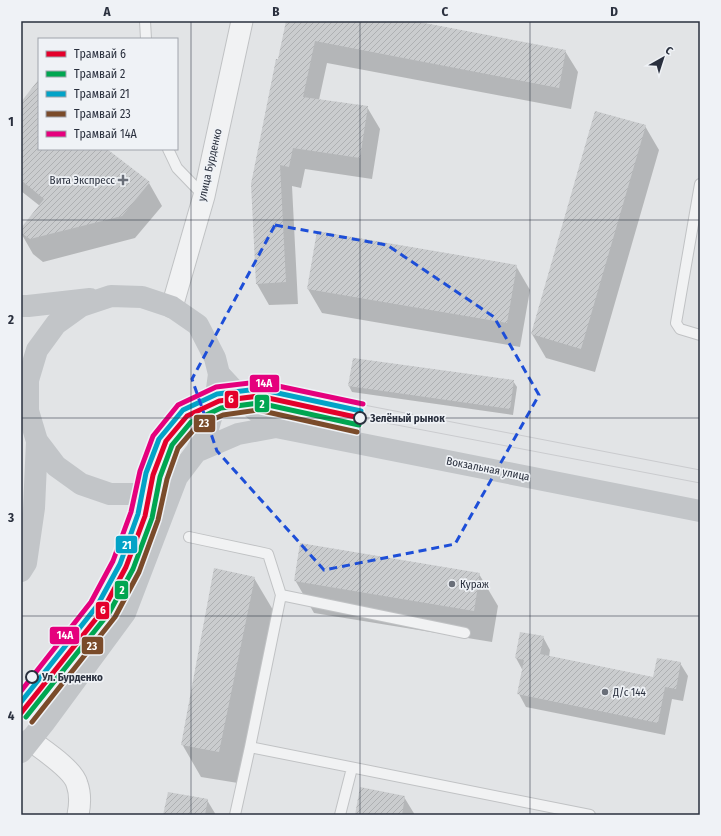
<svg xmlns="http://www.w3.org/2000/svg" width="721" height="836" font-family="'Fira Sans Condensed',sans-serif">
<defs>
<pattern id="building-hatch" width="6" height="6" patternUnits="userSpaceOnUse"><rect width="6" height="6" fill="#caccce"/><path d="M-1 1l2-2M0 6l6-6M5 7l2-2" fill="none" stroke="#aeb0b2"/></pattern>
</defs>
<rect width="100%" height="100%" fill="#e2e4e6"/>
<path fill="#0003" d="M 287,21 L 409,21 L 565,51 L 578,72 L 571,109 L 327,63 L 319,100 L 367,107 L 380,129 L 372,179 L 305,169 L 301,188 L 292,186 L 298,304 L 269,305 L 257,284 L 279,61 Z
M 39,98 L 39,149 L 105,149 L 149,183 L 162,206 L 135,238 L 43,262 L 33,254 L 21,233 L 21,230 L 40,206 L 21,191 L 21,103 Z
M 596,112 L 645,126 L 659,150 L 595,372 L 546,358 L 532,334 Z
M 516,266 L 530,290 L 520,347 L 322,313 L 308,289 Z
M 513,381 L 517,387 L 513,415 L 352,392 L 349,386 Z
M 479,574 L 498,606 L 492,642 L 314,613 L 295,580 Z
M 254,578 L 273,610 L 238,783 L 201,777 L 182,744 Z
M 521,633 L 543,637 L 550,650 L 549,657 L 654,679 L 680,663 L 688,676 L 683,701 L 672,699 L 665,735 L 526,707 L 519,694 L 523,671 L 516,658 Z
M 404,797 L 415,815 L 356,815 Z
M 207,800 L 216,815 L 164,815 Z"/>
<path fill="url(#building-hatch)" d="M 286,21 L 414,21 L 566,50 L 559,88 L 315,41 L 303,97 L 368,106 L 360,158 L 293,148 L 289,167 L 280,165 L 286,282 L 256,284 L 251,184 L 276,59 L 278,59 Z
M 39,79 L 39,149 L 107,149 L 150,182 L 122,216 L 30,239 L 21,233 L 21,228 L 44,199 L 21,180 L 21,102 Z
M 595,111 L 646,125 L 581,349 L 531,334 Z
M 317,231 L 517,265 L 507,323 L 307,289 Z
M 353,358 L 514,380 L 510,409 L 348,386 Z
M 300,543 L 480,573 L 474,611 L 294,581 Z
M 214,568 L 255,577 L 219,752 L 181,745 Z
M 520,632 L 544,636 L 540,654 L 653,677 L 657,658 L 681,662 L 676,689 L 665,687 L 658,723 L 517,694 L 524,660 L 515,658 Z
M 360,787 L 405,796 L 402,815 L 355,815 Z
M 168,792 L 208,799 L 205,815 L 163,815 Z"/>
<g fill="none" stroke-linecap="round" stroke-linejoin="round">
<defs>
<path id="service" d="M 145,21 L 146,39
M 168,149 L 177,168 L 204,196
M 700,184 L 676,323 L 680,329 L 700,335
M 189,537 L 268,554 L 281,595 L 250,747 L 235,815
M 281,595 L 465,633
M 250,747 L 590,815
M 340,815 L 352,768"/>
<path id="minor" d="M 172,307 L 204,196 L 242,21
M 30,740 C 43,750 73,769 77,784 C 81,795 80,805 78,815"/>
</defs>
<use href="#service" stroke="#c0c2c4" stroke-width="12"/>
<use href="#minor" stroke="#c0c2c4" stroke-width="23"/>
<use href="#service" stroke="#f1f2f3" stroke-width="10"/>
<use href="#minor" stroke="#f1f2f3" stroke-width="21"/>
<path stroke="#c2c5c8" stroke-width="22" d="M 21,306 L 28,306 L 90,299
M 219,374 L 215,404 L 207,432 L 196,452 L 177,477 L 141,494 L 110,494 L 81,484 L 56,466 L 37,441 L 28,411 L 28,380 L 37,350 L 56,324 L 81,306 L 111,296 L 142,297 L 172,307 L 198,325 L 215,358 L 219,374 L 244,401 L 276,427
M 196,452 L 238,434 L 276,427 L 700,511
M 21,571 L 26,563 L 34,508 L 37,441
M 21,752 L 44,723 L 125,613 L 177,477"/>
<path stroke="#cacbce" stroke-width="1" d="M 307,394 L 700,470
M 360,418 L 700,483"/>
<defs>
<path id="tram-1" d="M 21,713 L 103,610 L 126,567 L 145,516 L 153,475 L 166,441 L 187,416 L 219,401 L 259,396 L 360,418"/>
<path id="tram-2" d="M 26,717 L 109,613 L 133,569 L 152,518 L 160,477 L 172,445 L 191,422 L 221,408 L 259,403 L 359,425"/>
<path id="tram-3" d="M 21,702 L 97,606 L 120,564 L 138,514 L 146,473 L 159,439 L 183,410 L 217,394 L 259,389 L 361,411"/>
<path id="tram-4" d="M 32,722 L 115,617 L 139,572 L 158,520 L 167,479 L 178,448 L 196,427 L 223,415 L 258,410 L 357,432"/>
<path id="tram-5" d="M 21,691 L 91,602 L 113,561 L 131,512 L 140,471 L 153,436 L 178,405 L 216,387 L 259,382 L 363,404"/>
</defs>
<use href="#tram-1" stroke="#eff2f6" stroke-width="8"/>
<use href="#tram-2" stroke="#eff2f6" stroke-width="8"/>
<use href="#tram-3" stroke="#eff2f6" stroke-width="8"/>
<use href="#tram-4" stroke="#eff2f6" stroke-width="8"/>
<use href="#tram-5" stroke="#eff2f6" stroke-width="8"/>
<use href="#tram-1" stroke="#e4002b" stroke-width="5"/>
<use href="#tram-2" stroke="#00a651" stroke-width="5"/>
<use href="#tram-3" stroke="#02a3c7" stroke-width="5"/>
<use href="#tram-4" stroke="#7a4b2a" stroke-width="5"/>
<use href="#tram-5" stroke="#e5007d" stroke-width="5"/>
</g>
<path fill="none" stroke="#1d4ed8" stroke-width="3" stroke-dasharray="8 5" stroke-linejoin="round" d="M 275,225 L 387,245 L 494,317 L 539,395 L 455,544 L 324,570 L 217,451 L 192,379 Z"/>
<path fill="none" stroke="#2a303e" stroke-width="1" stroke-opacity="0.55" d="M 191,21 L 191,815M 360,21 L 360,815M 530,21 L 530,815M 21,220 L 700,220M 21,418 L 700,418M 21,616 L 700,616"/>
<g fill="#6a6f79" stroke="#eff2f6" stroke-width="1.5">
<path d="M121 174h4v4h4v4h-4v4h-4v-4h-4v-4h4z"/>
<circle cx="452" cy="584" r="4"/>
<circle cx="605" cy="692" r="4"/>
</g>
<g fill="#eff2f6" stroke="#2a303e" stroke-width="2">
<circle cx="360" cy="418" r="6"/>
<circle cx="32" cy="677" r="6"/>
</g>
<g text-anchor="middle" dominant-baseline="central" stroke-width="3.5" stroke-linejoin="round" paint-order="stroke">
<g font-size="11" fill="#2a303e" stroke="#eff2f6">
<text transform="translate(210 165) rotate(-77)">улица Бурденко</text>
<text transform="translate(488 469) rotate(11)">Вокзальная улица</text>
</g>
<g font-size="11" fill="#2a303e" stroke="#eff2f6" text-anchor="start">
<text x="115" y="180" text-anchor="end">Вита Экспресс</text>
<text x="460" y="584">Кураж</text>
<text x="613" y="692">Д/с 144</text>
</g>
<g font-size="11" font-weight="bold" fill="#2a303e" stroke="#eff2f6" text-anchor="start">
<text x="370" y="418">Зелёный рынок</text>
<text x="42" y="677">Ул. Бурденко</text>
</g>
</g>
<g stroke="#eff2f6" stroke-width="1.5">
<rect x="249" y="374" width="31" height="19" rx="4" fill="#e5007d"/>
<rect x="224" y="390" width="15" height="19" rx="4" fill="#e4002b"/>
<rect x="254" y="394" width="16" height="19" rx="4" fill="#00a651"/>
<rect x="193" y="414" width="23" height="19" rx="4" fill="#7a4b2a"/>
<rect x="115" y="535" width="23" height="19" rx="4" fill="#02a3c7"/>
<rect x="114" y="580" width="15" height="20" rx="4" fill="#00a651"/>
<rect x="95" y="601" width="15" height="19" rx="4" fill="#e4002b"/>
<rect x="49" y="626" width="31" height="19" rx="4" fill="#e5007d"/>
<rect x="81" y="636" width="23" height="19" rx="4" fill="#7a4b2a"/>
</g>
<g font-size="11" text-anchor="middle" font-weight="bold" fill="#fff">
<text x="264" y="387">14А</text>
<text x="231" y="403">6</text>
<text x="262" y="408">2</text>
<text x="204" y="427">23</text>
<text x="127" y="549">21</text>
<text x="122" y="594">2</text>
<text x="103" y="614">6</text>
<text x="65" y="639">14А</text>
<text x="92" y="650">23</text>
</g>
<rect width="721" height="836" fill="none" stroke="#eff2f6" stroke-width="44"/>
<rect x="38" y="38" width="140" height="112" fill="#eff2f6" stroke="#a0a4ac"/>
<rect x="46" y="51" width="20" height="6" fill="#e4002b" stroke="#a0a4ac"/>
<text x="74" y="58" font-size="12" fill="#2a303e">Трамвай 6</text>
<rect x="46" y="71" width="20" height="6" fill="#00a651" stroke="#a0a4ac"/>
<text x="74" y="78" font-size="12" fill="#2a303e">Трамвай 2</text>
<rect x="46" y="91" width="20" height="6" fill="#02a3c7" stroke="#a0a4ac"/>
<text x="74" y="98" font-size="12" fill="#2a303e">Трамвай 21</text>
<rect x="46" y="111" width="20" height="6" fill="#7a4b2a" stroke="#a0a4ac"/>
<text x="74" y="118" font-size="12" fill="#2a303e">Трамвай 23</text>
<rect x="46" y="131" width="20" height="6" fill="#e5007d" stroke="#a0a4ac"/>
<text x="74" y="138" font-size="12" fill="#2a303e">Трамвай 14А</text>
<g transform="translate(663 58) rotate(39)" stroke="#eff2f6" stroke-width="3" paint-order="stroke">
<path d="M0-3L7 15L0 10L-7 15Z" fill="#2a303e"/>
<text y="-6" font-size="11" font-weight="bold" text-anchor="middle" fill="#2a303e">С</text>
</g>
<rect x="22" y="22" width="677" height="792" fill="none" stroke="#2a303e" stroke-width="1.5"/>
<g font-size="13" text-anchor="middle" font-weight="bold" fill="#2a303e">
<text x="107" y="16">A</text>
<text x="276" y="16">B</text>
<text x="445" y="16">C</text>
<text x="614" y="16">D</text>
<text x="11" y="126">1</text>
<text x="11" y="324">2</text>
<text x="11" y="522">3</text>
<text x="11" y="720">4</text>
</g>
</svg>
